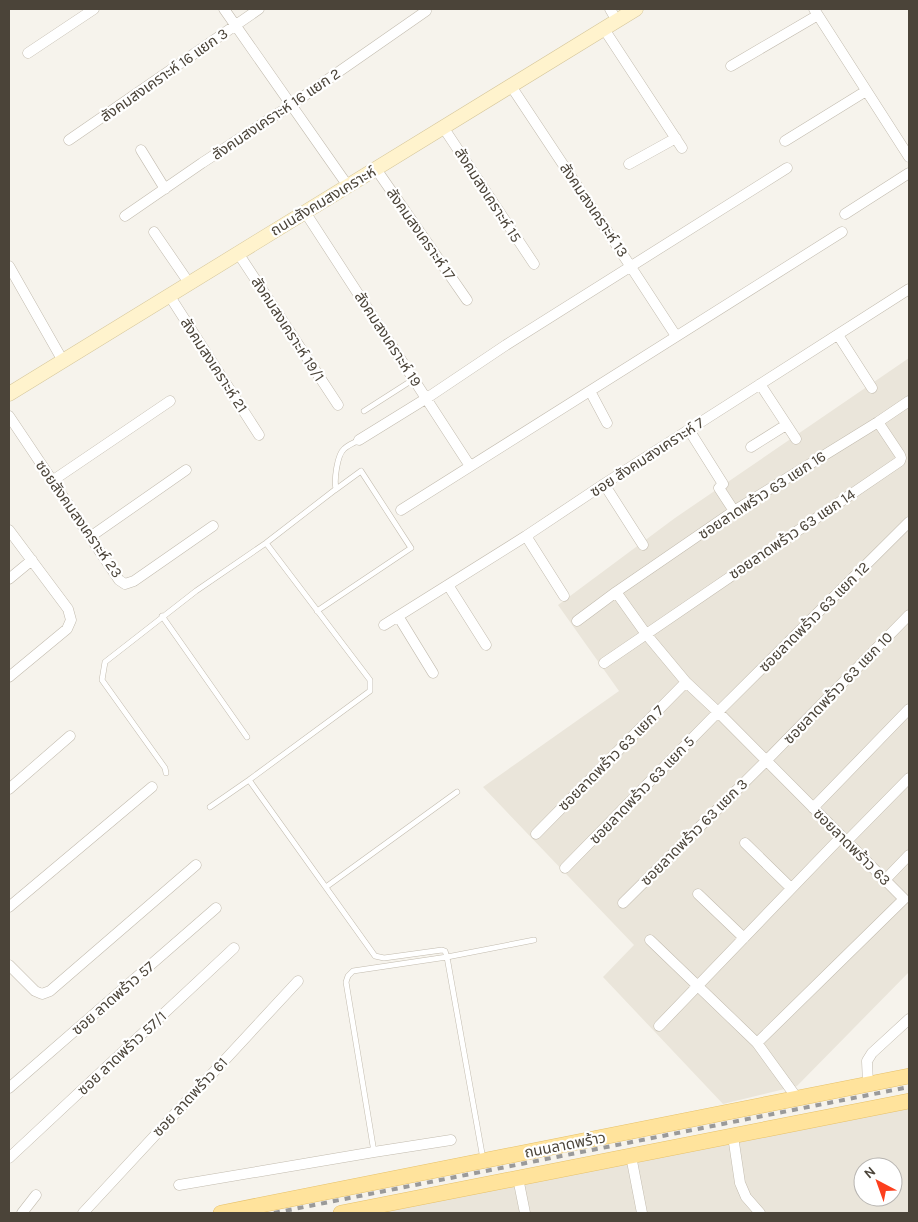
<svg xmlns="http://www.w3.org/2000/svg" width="918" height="1222" font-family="Karla,'Noto Sans Thai',sans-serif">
<rect width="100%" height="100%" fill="#f6f3ec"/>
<path fill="#eae5da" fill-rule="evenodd" d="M 909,358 L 909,972 L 797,1086 L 723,1104 L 603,977 L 634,945 L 483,787 L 619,691 L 558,605 L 675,518 Z
M 909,1101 L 909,1213 L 341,1213 ZM 863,1167 L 893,1167 L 893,1197 L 863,1197 Z"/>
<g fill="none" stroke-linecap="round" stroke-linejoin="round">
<defs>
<path id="lane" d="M 364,411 L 414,379
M 317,611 L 411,548 L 361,471 L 335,490
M 162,616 L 247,737
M 166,773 L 165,768 L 102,680 L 105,662 L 196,591 L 266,543 L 336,489 C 334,480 337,455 344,449 C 348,445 354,443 359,440
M 249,780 L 375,956 L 384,958 L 442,950 L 445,951 L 447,957 L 483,1159
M 210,807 L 249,780 L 370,691 L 370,680 L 266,543
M 326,887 L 457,792
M 374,1152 L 346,982 L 348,976 L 353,971 L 447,957 L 534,940"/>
<path id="street" d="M 224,9 L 348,186
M 610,9 L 617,21
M 814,9 L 909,157
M 604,29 L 682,148
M 28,53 L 94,9
M 731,66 L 818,15
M 511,86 L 631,267 L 676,336
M 443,127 L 534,264
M 69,140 L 259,9
M 785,141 L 866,91
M 141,150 L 165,189
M 629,164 L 676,138
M 376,169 L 467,300
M 305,212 L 470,466
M 845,214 L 909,173
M 125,216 L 202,163 L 291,105 L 426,11
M 154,232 L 189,283
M 238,253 L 338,405
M 9,266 L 63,361
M 169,295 L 259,435
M 838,335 L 872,388
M 760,384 L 796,439
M 590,391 L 607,423
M 9,416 L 119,580 L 125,584 L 134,581 L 213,526
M 689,430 L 723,484 L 719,488 L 734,511
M 359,440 L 427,398 L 506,345 L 787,168
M 751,447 L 786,425
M 52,481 L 170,401
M 604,484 L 643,545
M 401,510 L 842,232
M 9,530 L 68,609 L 71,620 L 67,629 L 9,677
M 526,536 L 564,596
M 90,537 L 186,470
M 9,579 L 32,560
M 448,585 L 486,645
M 616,592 L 646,634 L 686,682 L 718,712 L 904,899 L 757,1043 L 797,1098
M 398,616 L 433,673
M 577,621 L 616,592 L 734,511 L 878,422 L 909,401
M 384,625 L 526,536 L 604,484 L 909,289
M 604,663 L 900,461 L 901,458 L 900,455 L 878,422
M 9,789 L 70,736
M 813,808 L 909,709
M 536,834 L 686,682
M 847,841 L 909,778
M 745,843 L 791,888
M 565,868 L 718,712 L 909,522
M 885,880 L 909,855
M 698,894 L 744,938
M 623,903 L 766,761 L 909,615
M 9,907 L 152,787
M 650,940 L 757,1043
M 9,965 L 35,991 L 42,994 L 50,991 L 196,865
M 659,1026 L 841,837
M 868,1084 L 867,1061 L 872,1053 L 909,1019
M 9,1088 L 216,908
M 733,1136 L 740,1183 L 746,1197 L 760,1213
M 631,1156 L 642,1213
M 9,1158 L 234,948
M 518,1178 L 525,1213
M 179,1185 L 374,1152 L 451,1140
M 22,1213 L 36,1195
M 83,1213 L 298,981"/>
<path id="secondary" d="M 9,394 L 636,9"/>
<path id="primary" d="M 221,1213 L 909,1076
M 341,1213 L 909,1101"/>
</defs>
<use href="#lane" stroke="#c2bbae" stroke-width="6"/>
<use href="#street" stroke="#c2bbae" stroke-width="11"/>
<use href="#secondary" stroke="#d6c79b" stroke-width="15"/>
<use href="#primary" stroke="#e6c16a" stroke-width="16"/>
<use href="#lane" stroke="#fff" stroke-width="5"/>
<use href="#street" stroke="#fff" stroke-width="10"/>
<use href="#secondary" stroke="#fff3cd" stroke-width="14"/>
<use href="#primary" stroke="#ffe39c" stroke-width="15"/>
<path stroke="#9a9a9a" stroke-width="4" stroke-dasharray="6 6" stroke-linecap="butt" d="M 274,1213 L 909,1087"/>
</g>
<g text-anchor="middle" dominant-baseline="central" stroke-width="4.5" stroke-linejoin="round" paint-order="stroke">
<g font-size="15" fill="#4b4439" stroke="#fff">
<text transform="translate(164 75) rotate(-35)">สังคมสงเคราะห์ 16 แยก 3</text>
<text transform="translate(276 114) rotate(-34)">สังคมสงเคราะห์ 16 แยก 2</text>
<text transform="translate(488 195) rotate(57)">สังคมสงเคราะห์ 15</text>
<text transform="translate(323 201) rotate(-31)">ถนนสังคมสงเคราะห์</text>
<text transform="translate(594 210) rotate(56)">สังคมสงเคราะห์ 13</text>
<text transform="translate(421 234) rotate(55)">สังคมสงเคราะห์ 17</text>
<text transform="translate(288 329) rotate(57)">สังคมสงเคราะห์ 19/1</text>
<text transform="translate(388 339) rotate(57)">สังคมสงเคราะห์ 19</text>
<text transform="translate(214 365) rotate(57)">สังคมสงเคราะห์ 21</text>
<text transform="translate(647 457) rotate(-33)">ซอย สังคมสงเคราะห์ 7</text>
<text transform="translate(762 495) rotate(-33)">ซอยลาดพร้าว 63 แยก 16</text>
<text transform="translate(79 519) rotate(55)">ซอยสังคมสงเคราะห์ 23</text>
<text transform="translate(792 534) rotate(-34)">ซอยลาดพร้าว 63 แยก 14</text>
<text transform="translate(814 617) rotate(-45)">ซอยลาดพร้าว 63 แยก 12</text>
<text transform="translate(838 688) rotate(-46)">ซอยลาดพร้าว 63 แยก 10</text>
<text transform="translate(611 758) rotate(-45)">ซอยลาดพร้าว 63 แยก 7</text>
<text transform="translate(642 790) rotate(-46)">ซอยลาดพร้าว 63 แยก 5</text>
<text transform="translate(694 832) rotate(-45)">ซอยลาดพร้าว 63 แยก 3</text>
<text transform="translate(852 847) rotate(45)">ซอยลาดพร้าว 63</text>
<text transform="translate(113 998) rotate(-41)">ซอย ลาดพร้าว 57</text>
<text transform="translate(122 1053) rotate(-43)">ซอย ลาดพร้าว 57/1</text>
<text transform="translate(190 1097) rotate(-47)">ซอย ลาดพร้าว 61</text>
<text transform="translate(565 1145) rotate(-11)">ถนนลาดพร้าว</text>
</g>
</g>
<rect width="918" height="1222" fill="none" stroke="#4b4439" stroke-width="20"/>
<g transform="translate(878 1182) rotate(319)"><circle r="24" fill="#ffffff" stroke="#b7b4b0"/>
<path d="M0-4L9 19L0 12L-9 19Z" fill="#fc3f1d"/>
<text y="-8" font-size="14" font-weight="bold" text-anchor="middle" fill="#4b4439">N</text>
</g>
</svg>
